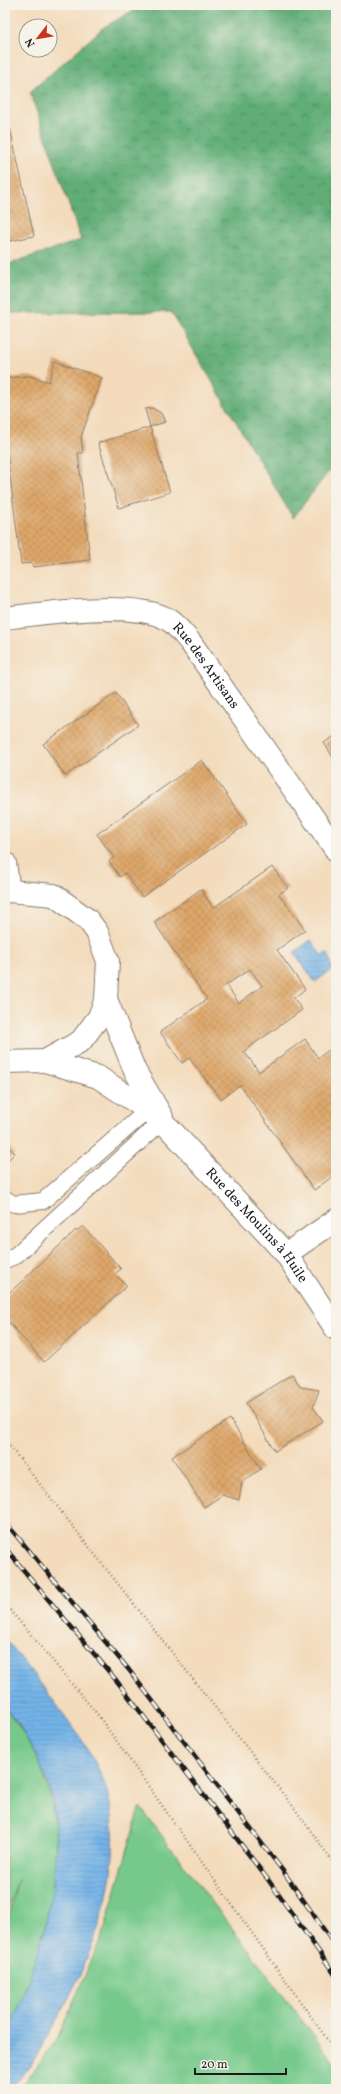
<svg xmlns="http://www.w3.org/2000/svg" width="341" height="2094" font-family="Vollkorn,serif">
<defs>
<pattern id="forest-crowns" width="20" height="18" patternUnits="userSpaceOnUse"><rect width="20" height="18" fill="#60ad77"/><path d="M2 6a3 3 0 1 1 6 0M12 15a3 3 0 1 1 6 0" fill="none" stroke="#4e8c61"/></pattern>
<pattern id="water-rules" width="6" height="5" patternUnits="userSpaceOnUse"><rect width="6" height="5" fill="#73b3e7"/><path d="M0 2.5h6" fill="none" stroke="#6399c6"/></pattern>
<pattern id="building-cross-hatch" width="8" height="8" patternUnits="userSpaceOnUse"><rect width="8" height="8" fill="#dea76b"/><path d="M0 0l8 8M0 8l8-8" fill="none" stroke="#be8f5c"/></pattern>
</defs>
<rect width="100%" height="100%" fill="#f7f3e8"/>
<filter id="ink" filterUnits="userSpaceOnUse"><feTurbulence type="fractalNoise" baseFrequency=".025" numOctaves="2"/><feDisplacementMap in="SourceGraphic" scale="8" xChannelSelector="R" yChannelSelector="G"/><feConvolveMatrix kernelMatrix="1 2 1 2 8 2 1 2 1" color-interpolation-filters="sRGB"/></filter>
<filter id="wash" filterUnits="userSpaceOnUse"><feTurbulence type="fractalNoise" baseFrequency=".012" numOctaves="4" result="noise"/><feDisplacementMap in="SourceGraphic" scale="16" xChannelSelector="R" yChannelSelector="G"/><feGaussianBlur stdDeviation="0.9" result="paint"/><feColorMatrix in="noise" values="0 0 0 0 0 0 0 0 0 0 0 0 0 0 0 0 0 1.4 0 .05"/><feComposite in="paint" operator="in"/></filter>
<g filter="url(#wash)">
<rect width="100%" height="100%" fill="#f3dbbc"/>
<path fill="#76c98b" stroke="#497254" d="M 5,1708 C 70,1787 64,1871 34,1963 C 26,1988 19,2015 5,2037 L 5,1932 L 18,1879 L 5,1918 Z
M 140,1807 L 336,2065 L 336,2089 L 20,2089 L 57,2039 L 103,1934 Z"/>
<path fill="url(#forest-crowns)" stroke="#3e644a" d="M 143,5 L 336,5 L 336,462 L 293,518 L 171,312 L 5,313 L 5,265 L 81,240 L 30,92 L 104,27 Z"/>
<path fill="url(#water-rules)" stroke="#486882" d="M 311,940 L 321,955 L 328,953 L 332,970 L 315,982 L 294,952 Z
M 5,1638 C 25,1663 45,1689 64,1715 C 79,1735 94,1756 103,1780 C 133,1858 93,1957 54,2025 C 41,2048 30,2071 9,2089 L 5,2089 L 5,2037 L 21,2003 L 43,1935 L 53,1888 L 56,1841 L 53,1803 L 49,1786 L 35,1753 L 17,1722 L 5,1708 Z"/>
<g id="blocks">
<path fill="url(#building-cross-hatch)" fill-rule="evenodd" d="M 10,128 L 34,236 L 5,242 L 5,129 Z
M 55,361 L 102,378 L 81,437 L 83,453 L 78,453 L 90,560 L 33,567 L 32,563 L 21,564 L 5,436 L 5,378 L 29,376 L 49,382 Z
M 152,408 L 161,413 L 165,422 L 150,427 L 145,409 Z
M 150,427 L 170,492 L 119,508 L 98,443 Z
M 116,693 L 138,725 L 65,776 L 43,744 Z
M 336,735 L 336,762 L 324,743 Z
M 202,760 L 247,824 L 142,897 L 125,873 L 120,877 L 109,861 L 114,858 L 97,834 Z
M 272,867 L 288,888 L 279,894 L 305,930 L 277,950 L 305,989 L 294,998 L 302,1010 L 244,1051 L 259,1072 L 305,1039 L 318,1058 L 336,1045 L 336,1097 L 332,1101 L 336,1107 L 336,1174 L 314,1190 L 240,1085 L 221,1099 L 189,1058 L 182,1063 L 160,1032 L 207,999 L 154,922 L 201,889 L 213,908 ZM 250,969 L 262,986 L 239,1003 L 226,985 Z
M 5,1144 L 15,1153 L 7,1161 L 5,1160 Z
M 83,1226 L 121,1269 L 115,1274 L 127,1286 L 44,1362 L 5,1318 L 5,1297 L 76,1230 L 77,1231 Z
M 292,1374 L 301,1387 L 319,1390 L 313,1407 L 323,1421 L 275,1451 L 246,1403 Z
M 230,1419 L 261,1469 L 242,1482 L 239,1500 L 223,1495 L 204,1507 L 172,1457 Z"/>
</g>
</g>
<g filter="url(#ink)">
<use href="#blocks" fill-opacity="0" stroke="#887c6c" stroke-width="1"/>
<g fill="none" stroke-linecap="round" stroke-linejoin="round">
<defs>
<path id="service" d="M 5,1199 L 14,1204 L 43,1201 L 148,1110
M 5,1260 L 15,1256 L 161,1122"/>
<g id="minor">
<path id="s1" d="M 5,618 C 42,613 135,600 167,619 C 176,624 184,635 191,643 L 336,850"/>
<path d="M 5,863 L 9,891"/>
<path d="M 5,892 L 9,891 L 54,895 L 88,920 L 97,932 L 108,961 L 106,999 L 99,1017 L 81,1041 L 45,1061 L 5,1062"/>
<path d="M 106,999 L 135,1071 L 162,1117"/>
<path id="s2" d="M 45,1061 L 98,1077 L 148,1110 L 169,1128 L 286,1254 L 336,1329"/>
<path d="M 286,1254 L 336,1220"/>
</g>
</defs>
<use href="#service" stroke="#887c6c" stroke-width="18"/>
<use href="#minor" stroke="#887c6c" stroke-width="24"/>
<path stroke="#887c6c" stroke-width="2.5" stroke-dasharray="1 3" stroke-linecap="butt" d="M 5,1440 L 295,1809 L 336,1866
M 5,1604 L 98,1715 L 336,2052"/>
<use href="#service" stroke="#fff" stroke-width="16"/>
<use href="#minor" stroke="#fff" stroke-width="22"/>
<defs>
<path id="rail" d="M 5,1522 L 129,1670 L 283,1871 L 336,1947
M 5,1548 L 116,1680 L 269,1881 L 336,1976"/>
</defs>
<use href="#rail" stroke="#1c1c1c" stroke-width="4.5"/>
<use href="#rail" stroke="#f7f3e8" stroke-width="3" stroke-dasharray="9" stroke-linecap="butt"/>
</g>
</g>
<g text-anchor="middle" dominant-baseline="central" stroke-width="3" stroke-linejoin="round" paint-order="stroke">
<g font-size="14" fill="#1c1c1c" stroke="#f7f3e8">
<text stroke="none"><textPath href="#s1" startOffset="225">Rue des Artisans</textPath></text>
<text stroke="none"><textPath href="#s2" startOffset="274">Rue des Moulins à Huile</textPath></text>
</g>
</g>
<rect width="341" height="2094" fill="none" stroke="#f7f3e8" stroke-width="20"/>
<g transform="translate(38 38) rotate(239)"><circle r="19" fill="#f7f3e8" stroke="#9f9d96"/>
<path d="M0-3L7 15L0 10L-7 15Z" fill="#c8321e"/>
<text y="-6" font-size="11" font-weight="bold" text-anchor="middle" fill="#1c1c1c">N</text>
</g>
<path d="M195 2068v6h91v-6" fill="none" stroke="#1c1c1c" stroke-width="2"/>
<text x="201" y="2068" font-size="12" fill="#1c1c1c" stroke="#f7f3e8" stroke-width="3" paint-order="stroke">20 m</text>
</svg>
